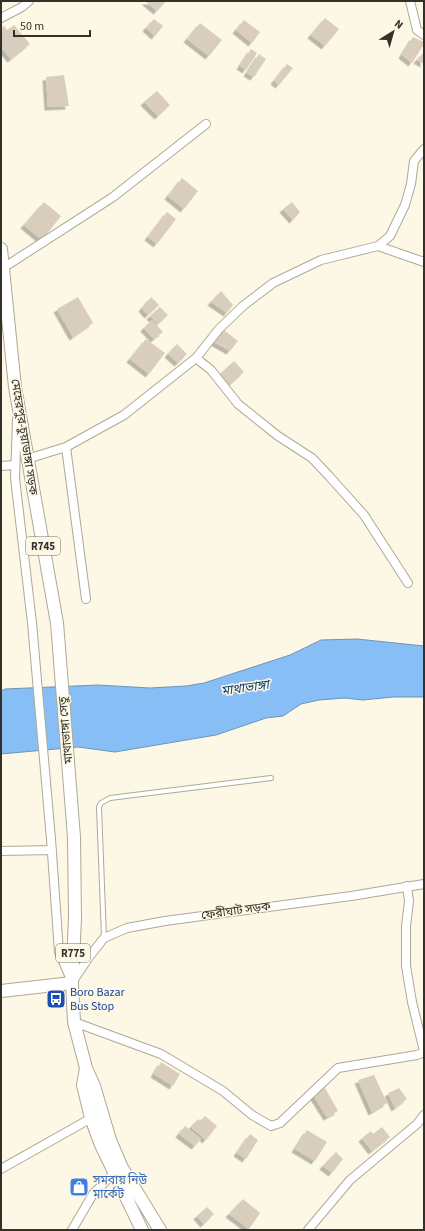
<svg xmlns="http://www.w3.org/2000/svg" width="425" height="1231" font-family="'Source Sans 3','Noto Sans Bengali',sans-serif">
<defs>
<filter id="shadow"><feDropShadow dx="-3.5" dy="3.5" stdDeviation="0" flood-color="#0004"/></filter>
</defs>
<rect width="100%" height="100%" fill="#fdf8e5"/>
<path fill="#87bef6" stroke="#6e94b9" d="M 357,639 L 424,646 L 424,697 L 393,697 L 363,700 L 345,698 L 319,700 L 301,704 L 283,716 L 266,718 L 216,735 L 115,752 L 78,747 L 1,754 L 1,691 L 5,689 L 98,685 L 150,688 L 186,686 L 204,683 L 290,655 L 321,640 Z"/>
<path fill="#d9cdbd" filter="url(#shadow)" d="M 145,1 L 166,1 L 157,11 Z
M 325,18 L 339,29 L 325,46 L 311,35 Z
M 154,19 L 163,26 L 155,36 L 146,28 Z
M 244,20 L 260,32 L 252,43 L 236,30 Z
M 200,23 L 222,40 L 209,56 L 187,39 Z
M 14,25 L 30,44 L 11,59 L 1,47 L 1,28 L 4,26 L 7,30 Z
M 413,37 L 424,42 L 424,44 L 412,63 L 402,55 Z
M 251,49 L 257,53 L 246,70 L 240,66 Z
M 424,52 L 424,64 L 417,60 Z
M 259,54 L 266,59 L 254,77 L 247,73 Z
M 287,64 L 293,68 L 279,85 L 274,81 Z
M 64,75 L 69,106 L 48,107 L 46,77 Z
M 157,91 L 170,105 L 158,116 L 144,102 Z
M 182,178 L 198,191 L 184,209 L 168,196 Z
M 44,202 L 61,216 L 42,240 L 24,225 Z
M 292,202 L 300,212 L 293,220 L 283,209 Z
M 167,212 L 176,219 L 157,244 L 148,237 Z
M 221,291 L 233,305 L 227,313 L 211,302 Z
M 78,297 L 93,323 L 73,337 L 57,309 Z
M 151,297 L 159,305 L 148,315 L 142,308 Z
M 160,307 L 168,315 L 158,324 L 150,316 Z
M 152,320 L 163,332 L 154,339 L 144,328 Z
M 224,330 L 238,341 L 230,351 L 214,342 Z
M 146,339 L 165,353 L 149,374 L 130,359 Z
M 177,344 L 187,354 L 178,363 L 168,354 Z
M 234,361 L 244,372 L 230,385 L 220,374 Z
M 161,1062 L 180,1074 L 173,1086 L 154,1074 Z
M 374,1075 L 387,1103 L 372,1112 L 358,1080 Z
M 325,1088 L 338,1111 L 327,1117 L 313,1095 Z
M 399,1088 L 407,1099 L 395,1108 L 388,1093 Z
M 205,1116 L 217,1126 L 206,1140 L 191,1127 L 198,1119 L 200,1121 Z
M 185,1126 L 201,1139 L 195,1146 L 179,1134 Z
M 382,1127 L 390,1137 L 372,1151 L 362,1138 L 371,1131 L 373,1134 Z
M 307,1130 L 327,1142 L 315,1161 L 295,1149 Z
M 250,1134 L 258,1140 L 246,1159 L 237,1153 Z
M 336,1152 L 343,1159 L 332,1173 L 323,1166 Z
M 243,1199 L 260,1213 L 249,1229 L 229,1214 Z
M 207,1207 L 214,1214 L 204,1224 L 197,1216 Z"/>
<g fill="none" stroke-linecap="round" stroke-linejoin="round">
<defs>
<path id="lane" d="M 104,938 L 99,807 L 101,803 L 110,798 L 271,778"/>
<path id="street" d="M 410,1 L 417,30 L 424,35
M 1,18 L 22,7 L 29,1
M 378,246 L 424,262
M 3,268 L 113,197 L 206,124
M 196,358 L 211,370 L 238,404 L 278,436 L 312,458 L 329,476 L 364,515 L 408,583
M 17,419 L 15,478 L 32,623 L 51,839 L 59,952 L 71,980
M 66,447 L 86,599
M 27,459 L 66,447 L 124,415 L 196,358 L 219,329 L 243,306 L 273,283 L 321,260 L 378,246 L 390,236 L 405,205 L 411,184 L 414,161 L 424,149
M 1,466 L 14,465
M 1,851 L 52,850
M 407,886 L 409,901 L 406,926 L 406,966 L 412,1002 L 424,1051
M 73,981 L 89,957 L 104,938 L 127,928 L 165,921 L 351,896 L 424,884
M 74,1022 L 161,1054 L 223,1091 L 252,1115 L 271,1126 L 280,1123 L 338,1068 L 417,1055 L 424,1052
M 1,1169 L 95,1116
M 72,1230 L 93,1194 L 114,1173
M 308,1230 L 350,1180 L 417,1124 L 424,1115"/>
<path id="primary" d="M 1,249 L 15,387 L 57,623 L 74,837 L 75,918 L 72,983 L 74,1022 L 86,1068 L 94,1086 L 110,1140 L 122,1168 L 160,1230
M 1,991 L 72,983
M 86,1068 L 83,1085 L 91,1118 L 101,1145 L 142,1230"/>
</defs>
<use href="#lane" stroke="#aea997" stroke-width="6"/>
<use href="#street" stroke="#aea997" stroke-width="10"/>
<use href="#primary" stroke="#aea997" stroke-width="14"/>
<use href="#lane" stroke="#fff" stroke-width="4"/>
<use href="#street" stroke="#fff" stroke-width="8"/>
<use href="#primary" stroke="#fff" stroke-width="12"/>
</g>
<defs>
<symbol id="bus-square" viewBox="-11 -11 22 22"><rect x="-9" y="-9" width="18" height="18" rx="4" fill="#1a4fb4" stroke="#fdf8e5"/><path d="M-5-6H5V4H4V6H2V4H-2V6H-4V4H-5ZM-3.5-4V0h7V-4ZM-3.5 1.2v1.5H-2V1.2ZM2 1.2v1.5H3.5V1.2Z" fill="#fff"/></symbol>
<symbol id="shop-square" viewBox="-11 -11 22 22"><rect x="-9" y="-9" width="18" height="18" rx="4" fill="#3f7fe0" stroke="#fdf8e5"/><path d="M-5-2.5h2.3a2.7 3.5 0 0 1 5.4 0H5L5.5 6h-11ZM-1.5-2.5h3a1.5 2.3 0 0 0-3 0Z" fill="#fff"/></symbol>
</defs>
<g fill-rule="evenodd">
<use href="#bus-square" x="45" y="988" width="22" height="22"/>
<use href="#shop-square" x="68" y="1176" width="22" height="22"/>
</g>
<g text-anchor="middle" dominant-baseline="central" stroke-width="3" stroke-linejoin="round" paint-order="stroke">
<g fill="#fdf8e5" stroke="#706d62" stroke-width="1">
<rect x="26" y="537" width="34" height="18" rx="3"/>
<rect x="56" y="944" width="34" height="18" rx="3"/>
</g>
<g font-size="11" font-weight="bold" fill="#33312a">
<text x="43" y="546">R745</text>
<text x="73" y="953">R775</text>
</g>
<g font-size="12" fill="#33312a" stroke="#fdf8e5">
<text transform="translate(24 437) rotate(81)">মেহেরপুর-চুয়াডাঙ্গা সড়ক</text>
<text transform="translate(66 730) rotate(-95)">মাথাভাঙ্গা সেতু</text>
<text transform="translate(236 911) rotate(-8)">ফেরীঘাট সড়ক</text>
</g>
<g font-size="12" fill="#164399" stroke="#fdf8e5" text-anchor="start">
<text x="70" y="992">Boro Bazar<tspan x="70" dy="14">Bus Stop</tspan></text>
</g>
<g font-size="12" fill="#366cbe" stroke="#fdf8e5" text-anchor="start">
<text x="93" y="1180">সমবায় নিউ<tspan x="93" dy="14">মার্কেট</tspan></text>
</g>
<g font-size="13" font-style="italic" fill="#0d406c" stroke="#fdf8e5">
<text transform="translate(245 688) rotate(-8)">মাথাভাঙ্গা</text>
</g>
</g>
<rect width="425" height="1231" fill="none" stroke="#33312a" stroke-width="4"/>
<g transform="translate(393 32) rotate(37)" stroke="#fdf8e5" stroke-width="3" paint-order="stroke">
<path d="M0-3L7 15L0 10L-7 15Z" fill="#33312a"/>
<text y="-6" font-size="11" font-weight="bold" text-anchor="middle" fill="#33312a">N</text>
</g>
<path d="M14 30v6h76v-6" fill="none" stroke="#33312a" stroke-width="2"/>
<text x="20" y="30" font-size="12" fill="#33312a" stroke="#fdf8e5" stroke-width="3" paint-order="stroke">50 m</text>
</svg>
